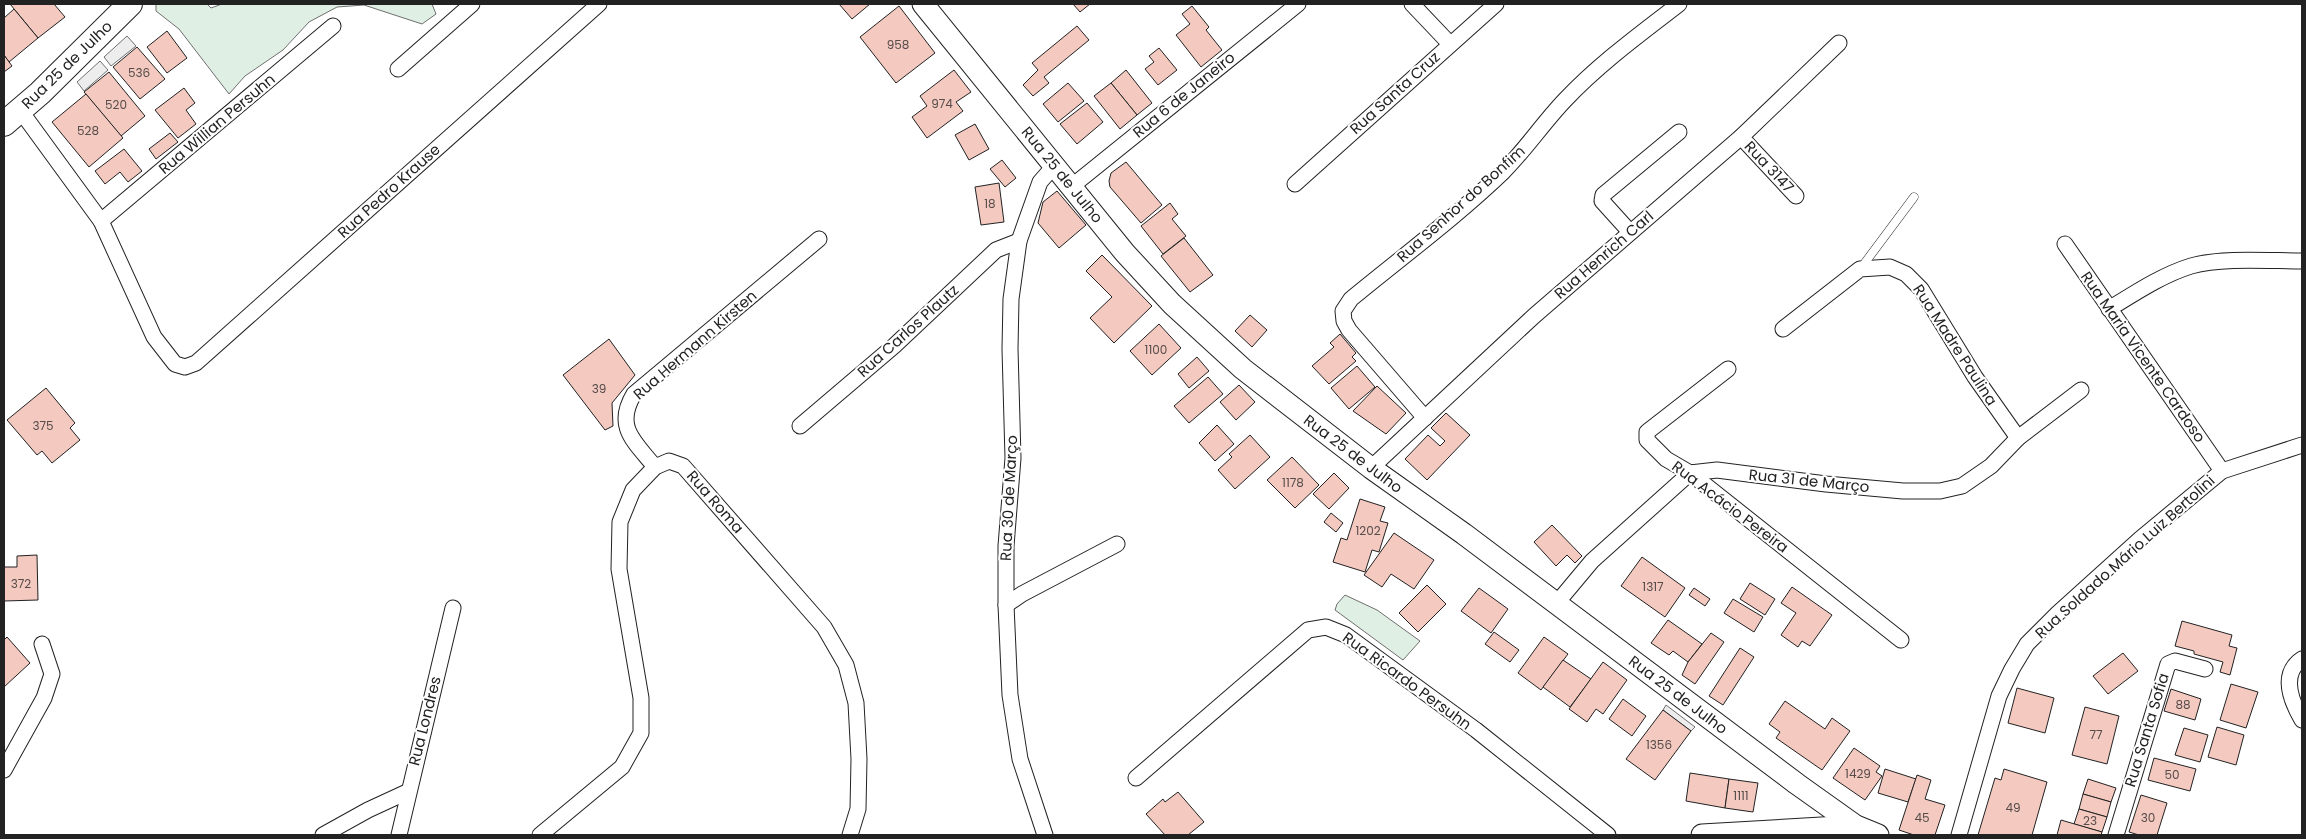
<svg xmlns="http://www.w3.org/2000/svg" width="2306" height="839" viewBox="0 0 2306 839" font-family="Poppins,sans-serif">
  <rect width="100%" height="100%" fill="#fff"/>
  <!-- green -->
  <g fill="#e0efe3" stroke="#6f6f6f">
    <polygon points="156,4 207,4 211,8 222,4 432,4 436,14 422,24 364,5 337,7 309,22 283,50 245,76 229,94 179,29 156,11"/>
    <polygon points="1345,595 1377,610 1420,641 1403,660 1335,610 1337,604"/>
  </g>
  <!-- parking -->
  <g fill="#ededed" stroke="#6f6f6f">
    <polygon points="127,36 136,46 111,66 104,57"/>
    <polygon points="100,61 108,70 84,91 77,82"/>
    <polygon points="1666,705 1695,727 1691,731 1663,710"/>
  </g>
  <!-- building -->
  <g fill="#f3c9c0" stroke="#222">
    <polygon points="10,4 54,4 65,17 38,38"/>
    <polygon points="839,4 870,4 852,19"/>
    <polygon points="1073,4 1090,4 1080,12"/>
    <polygon points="899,6 935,53 896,83 860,37"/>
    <polygon points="1192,6 1209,27 1206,30 1222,50 1201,67 1176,35 1190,24 1182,14"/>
    <polygon points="14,9 38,38 9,62 4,55 4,18"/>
    <polygon points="1077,26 1089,40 1044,77 1049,83 1033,96 1023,85 1038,70 1032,63"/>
    <polygon points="167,31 187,58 167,73 147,47"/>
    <polygon points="137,47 165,79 140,99 113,67"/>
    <polygon points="1159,48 1177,70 1158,85 1145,69 1154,62 1149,56"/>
    <polygon points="4,55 12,66 4,72"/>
    <polygon points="954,70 971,92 956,102 963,111 927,138 912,117 927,106 920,96"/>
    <polygon points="1126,70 1152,103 1137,115 1111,83"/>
    <polygon points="109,72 145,116 121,136 84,92"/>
    <polygon points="1068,83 1084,101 1058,122 1043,104"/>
    <polygon points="1111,83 1137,115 1120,129 1094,96"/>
    <polygon points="184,88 195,103 186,110 196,124 178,138 155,110"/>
    <polygon points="86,94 123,138 89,167 52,122"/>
    <polygon points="1087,103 1103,122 1077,144 1060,124"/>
    <polygon points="975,124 989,149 969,160 955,135"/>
    <polygon points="170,133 178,142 156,159 149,149"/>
    <polygon points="124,149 142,171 128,182 120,172 105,184 95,171"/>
    <polygon points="1002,160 1016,178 1005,187 990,169"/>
    <polygon points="1126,162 1162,205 1141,223 1110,187 1109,181 1111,173"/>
    <polygon points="999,183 1004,222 981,225 975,187"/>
    <polygon points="1057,191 1086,225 1059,248 1038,223 1043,202"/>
    <polygon points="1170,203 1178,214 1172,219 1186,236 1163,254 1141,226"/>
    <polygon points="1184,238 1213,275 1190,292 1161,256"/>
    <polygon points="1102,255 1152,306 1114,343 1090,318 1112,297 1086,271"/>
    <polygon points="1250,315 1267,330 1252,347 1235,331"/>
    <polygon points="1159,324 1181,348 1152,375 1130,351"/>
    <polygon points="1340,334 1356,353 1352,357 1356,361 1329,384 1312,366 1334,347 1330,343"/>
    <polygon points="609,339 635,375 612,403 613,426 605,430 563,375"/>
    <polygon points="1197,357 1209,371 1189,388 1178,374"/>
    <polygon points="1357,366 1375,387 1349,409 1331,388"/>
    <polygon points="1208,377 1223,394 1189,423 1174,406"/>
    <polygon points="1239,385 1255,402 1236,420 1220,402"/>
    <polygon points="1377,386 1406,413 1386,434 1353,411"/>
    <polygon points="46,388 75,423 70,428 80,440 52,463 42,451 37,455 7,420"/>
    <polygon points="1446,413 1470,435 1427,480 1405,459 1428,435 1440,446 1445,441 1431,428"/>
    <polygon points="1217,425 1234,444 1215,461 1199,443"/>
    <polygon points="1250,435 1270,457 1235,489 1218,470 1232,457 1229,454"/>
    <polygon points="1292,457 1319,485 1295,508 1267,480"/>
    <polygon points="1334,473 1349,488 1329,509 1313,494"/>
    <polygon points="1360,499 1385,507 1380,521 1388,523 1379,552 1372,550 1365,572 1333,562 1341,538 1347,540"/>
    <polygon points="1331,513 1343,523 1336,532 1324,522"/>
    <polygon points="1552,525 1582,556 1575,563 1567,555 1556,566 1534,542"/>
    <polygon points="1394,533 1434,560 1414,589 1391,574 1382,587 1364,575"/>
    <polygon points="37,555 38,600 4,601 4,567 17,567 17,556"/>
    <polygon points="1642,557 1685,588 1665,617 1621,586"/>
    <polygon points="1750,583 1775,599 1765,615 1740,599"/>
    <polygon points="1427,585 1446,604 1418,632 1399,613"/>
    <polygon points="1792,587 1832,615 1810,646 1802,641 1798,647 1781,635 1796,613 1781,603"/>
    <polygon points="1479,588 1508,609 1491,633 1461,611"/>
    <polygon points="1694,588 1710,599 1705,606 1689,595"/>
    <polygon points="1733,599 1763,617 1754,632 1724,613"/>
    <polygon points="1668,620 1702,644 1688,662 1673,651 1669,655 1651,643"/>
    <polygon points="2182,621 2232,635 2229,646 2237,648 2230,675 2220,672 2223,662 2194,654 2194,651 2175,646"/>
    <polygon points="1494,632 1519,650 1510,662 1485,644"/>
    <polygon points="1711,633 1724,642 1695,684 1682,675 1688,662"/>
    <polygon points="7,637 30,663 4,687 4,640"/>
    <polygon points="1544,637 1568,654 1541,690 1518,673"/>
    <polygon points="1740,648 1754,657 1723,705 1709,696"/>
    <polygon points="2123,653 2138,671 2108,694 2093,676"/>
    <polygon points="1563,660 1591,679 1570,707 1543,687"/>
    <polygon points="1603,662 1627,680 1603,714 1596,709 1587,722 1569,709"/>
    <polygon points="2231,684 2258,692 2246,728 2220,720"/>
    <polygon points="2017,688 2054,698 2045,733 2008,723"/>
    <polygon points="2171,689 2201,699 2195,720 2164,711"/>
    <polygon points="1623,699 1646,716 1632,736 1609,719"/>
    <polygon points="1785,701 1825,729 1832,718 1850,731 1822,770 1776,738 1780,732 1769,724"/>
    <polygon points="2085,707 2119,716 2107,764 2072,755"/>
    <polygon points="1663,710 1691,731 1655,780 1626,759"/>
    <polygon points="2217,727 2244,735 2236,765 2208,757"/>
    <polygon points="2184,728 2208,735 2200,762 2175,755"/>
    <polygon points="1854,748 1880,766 1876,772 1882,776 1865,800 1833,778"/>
    <polygon points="2154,758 2196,769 2190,791 2148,780"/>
    <polygon points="1885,769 1916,779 1908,802 1878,793"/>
    <polygon points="2004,769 2047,782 2032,835 1978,835 1995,778 2001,780"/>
    <polygon points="1690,773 1729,779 1725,808 1686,801"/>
    <polygon points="1917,775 1931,780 1925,799 1945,805 1935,835 1914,835 1899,830"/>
    <polygon points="1729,779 1758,783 1753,812 1725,808"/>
    <polygon points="2088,779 2116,788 2111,802 2083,794"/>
    <polygon points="1178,792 1204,822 1188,835 1165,835 1146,814 1163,799 1165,802"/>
    <polygon points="2083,794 2111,802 2107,817 2079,809"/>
    <polygon points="2141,795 2167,803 2157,835 2139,835 2129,832"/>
    <polygon points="2079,809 2107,817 2102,832 2074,824"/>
    <polygon points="2061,820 2102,832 2101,835 2057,835"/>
  </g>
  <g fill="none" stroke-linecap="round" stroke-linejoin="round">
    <!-- lane casing -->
    <g stroke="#222" stroke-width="9">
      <polyline id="lane" points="1861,268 1914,197"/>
    </g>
    <!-- street casing -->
    <g stroke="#222" stroke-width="17">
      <g id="street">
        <polyline points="1412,4 1450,44"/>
        <polyline points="398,69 472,4"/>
        <polyline points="20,110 101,221 154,337 175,364 185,367 196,363 599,4"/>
        <polyline points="1741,137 1796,196"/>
        <polyline points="1295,184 1496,4"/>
        <polyline points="1071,187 1298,4"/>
        <polyline points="101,221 333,26"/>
        <polyline points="1630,232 1602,201 1603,195 1679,132"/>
        <polyline points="2065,244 2222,471"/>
        <path d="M2109,309c26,-16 53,-34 82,-43 31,-9 79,-5 111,-5"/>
        <polyline points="1783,329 1860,269 1890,267 1906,274 1921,289 1975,377 2018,438"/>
        <polyline points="1728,369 1647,432 1647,440 1666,459 1690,473 1901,640"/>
        <path d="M1425,418l-76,-88 -5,-9 -1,-10 8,-12c51,-42 105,-82 152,-127 23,-23 40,-49 62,-72 34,-36 75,-66 114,-96"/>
        <polyline points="800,426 894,346 996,250 1019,241"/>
        <path d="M655,467c-20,-25 -41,-40 -21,-73l185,-155"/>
        <polyline points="1371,468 1534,316 1741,137 1839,43"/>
        <polyline points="1556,604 1592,561 1690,473 1717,470 1826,484 1903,491 1940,491 1962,486 1991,466 2018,438 2081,390"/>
        <polyline points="1006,605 1022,594 1117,544"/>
        <path d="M2302,659c-22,15 -11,42 0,61"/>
        <polyline points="4,770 44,698 52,674 42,644"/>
        <polyline points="1136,778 1308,630 1326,627 1346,635 1476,730 1608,835"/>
        <polyline points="323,835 368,810 407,792"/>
        <polyline points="399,835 453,608"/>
        <polyline points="540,835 622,767 641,733 641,698 619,569 620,522 633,490 655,467 669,461 683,466 824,627 846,665 856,703 859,759 858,809 850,835"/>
        <polyline points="1045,835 1020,759 1010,695 1006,605 1006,546 1013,458 1010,349 1011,299 1019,241 1040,182 1054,166"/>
        <polyline points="1959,835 1999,696 2012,669 2027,644 2058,613 2140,539 2222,471 2302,445"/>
        <polyline points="2116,835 2168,664 2175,661 2205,669"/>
      </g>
    </g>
    <!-- secondary casing -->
    <g stroke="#222" stroke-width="23">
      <g id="secondary">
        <polyline points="923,4 1125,253 1172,304 1243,369 1371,468 1464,534 1797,784 1856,826 1878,835"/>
        <polyline points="1702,835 1856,826"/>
      </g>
    </g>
    <!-- primary casing -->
    <g stroke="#222" stroke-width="26">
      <polyline id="primary" points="4,124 40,93 130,4"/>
    </g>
    <!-- lane -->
    <use href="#lane" stroke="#fff" stroke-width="8"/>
    <!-- street -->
    <use href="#street" stroke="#fff" stroke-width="15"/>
    <!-- secondary -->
    <use href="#secondary" stroke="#fff" stroke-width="21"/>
    <!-- primary -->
    <use href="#primary" stroke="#fff" stroke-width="24"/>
  </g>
  <g text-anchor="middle" stroke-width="4" stroke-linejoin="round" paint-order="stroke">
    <!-- number labels -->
    <g font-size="12" fill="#564c4a">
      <text x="898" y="49">958</text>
      <text x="139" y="77">536</text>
      <text x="942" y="108">974</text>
      <text x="116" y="109">520</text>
      <text x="88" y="135">528</text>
      <text x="990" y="208">18</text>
      <text x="1156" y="354">1100</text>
      <text x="599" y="393">39</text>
      <text x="43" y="430">375</text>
      <text x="1293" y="487">1178</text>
      <text x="1368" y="535">1202</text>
      <text x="21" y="588">372</text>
      <text x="1653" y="591">1317</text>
      <text x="2183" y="709">88</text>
      <text x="2096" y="739">77</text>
      <text x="1659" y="749">1356</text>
      <text x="1858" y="778">1429</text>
      <text x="2172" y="779">50</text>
      <text x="1741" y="800">1111</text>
      <text x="2013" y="812">49</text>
      <text x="1922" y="822">45</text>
      <text x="2148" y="822">30</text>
      <text x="2090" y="825">23</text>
    </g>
    <!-- street labels -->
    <g font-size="15" fill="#222" stroke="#fff">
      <text transform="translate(67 65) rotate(-44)" y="5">Rua 25 de Julho</text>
      <text transform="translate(1395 93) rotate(-42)" y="5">Rua Santa Cruz</text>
      <text transform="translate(1184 95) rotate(-39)" y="5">Rua 6 de Janeiro</text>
      <text transform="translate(217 124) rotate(-40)" y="5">Rua Willian Persuhn</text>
      <text transform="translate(1769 167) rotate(47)" y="5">Rua 3147</text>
      <text transform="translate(1062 175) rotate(51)" y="5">Rua 25 de Julho</text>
      <text transform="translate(389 191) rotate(-42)" y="5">Rua Pedro Krause</text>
      <text transform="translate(1461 204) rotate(-42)" y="5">Rua Senhor do Bonfim</text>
      <text transform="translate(1604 255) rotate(-41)" y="5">Rua Henrich Carl</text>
      <text transform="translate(908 331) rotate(-42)" y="5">Rua Carlos Plautz</text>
      <text transform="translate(695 345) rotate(-41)" y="5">Rua Hermann Kirsten</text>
      <text transform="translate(1955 345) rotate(57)" y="5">Rua Madre Paulina</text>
      <text transform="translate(2143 357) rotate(55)" y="5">Rua Maria Vicente Cardoso</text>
      <text transform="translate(1353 454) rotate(37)" y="5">Rua 25 de Julho</text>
      <text transform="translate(1809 481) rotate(6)" y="5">Rua 31 de Março</text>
      <text transform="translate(1009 498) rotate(-87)" y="5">Rua 30 de Março</text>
      <text transform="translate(715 502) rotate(49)" y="5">Rua Roma</text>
      <text transform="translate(1730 507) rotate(37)" y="5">Rua Acácio Pereira</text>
      <text transform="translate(2125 557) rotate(-42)" y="5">Rua Soldado Mário Luiz Bertolini</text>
      <text transform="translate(1407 681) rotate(36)" y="5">Rua Ricardo Persuhn</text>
      <text transform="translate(1678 695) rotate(37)" y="5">Rua 25 de Julho</text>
      <text transform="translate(425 721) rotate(-76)" y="5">Rua Londres</text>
      <text transform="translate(2147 730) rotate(-73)" y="5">Rua Santa Sofia</text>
    </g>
  </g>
  <!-- border -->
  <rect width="2306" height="839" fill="none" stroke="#222222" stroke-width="10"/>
</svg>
